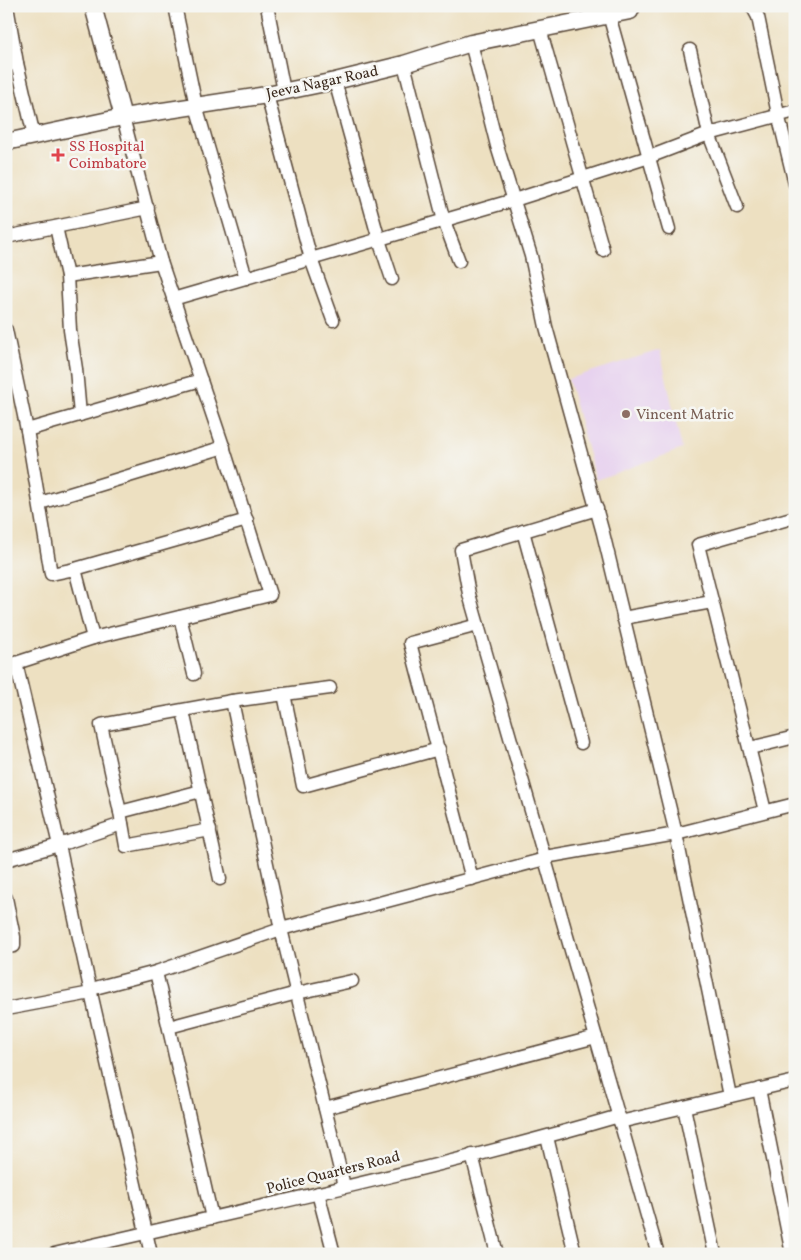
<svg xmlns="http://www.w3.org/2000/svg" width="801" height="1260" viewBox="0 0 801 1260" font-family="Vollkorn,serif">
  <rect width="100%" height="100%" fill="#f6f6f2"/>
  <filter id="ink" filterUnits="userSpaceOnUse"><feTurbulence type="fractalNoise" baseFrequency=".02" numOctaves="2"/><feDisplacementMap in="SourceGraphic" scale="10" xChannelSelector="R" yChannelSelector="G"/><feConvolveMatrix kernelMatrix="1 2 1 2 8 2 1 2 1" color-interpolation-filters="sRGB"/></filter>
  <filter id="wash" filterUnits="userSpaceOnUse"><feTurbulence type="fractalNoise" baseFrequency=".0096" numOctaves="4" result="noise"/><feDisplacementMap in="SourceGraphic" scale="20" xChannelSelector="R" yChannelSelector="G"/><feGaussianBlur stdDeviation="1.12" result="paint"/><feColorMatrix in="noise" values="0 0 0 0 0 0 0 0 0 0 0 0 0 0 0 0 0 1.4 0 .05"/><feComposite in="paint" operator="in"/></filter>
  <g filter="url(#wash)">
    <rect width="100%" height="100%" fill="#ede0c1"/>
    <!-- built -->
    <polygon fill="#e7d2ef" points="660,350 682,449 596,480 568,379"/>
  </g>
  <g filter="url(#ink)">
    <g fill="none" stroke-linecap="round" stroke-linejoin="round">
      <!-- minor casing -->
      <g stroke="#564536" stroke-width="15">
        <g id="minor">
          <polyline points="7,6 17,63"/>
          <polyline points="175,6 196,106 246,278"/>
          <polyline points="267,6 284,91"/>
          <polyline points="752,6 758,17 778,114 795,184"/>
          <polyline points="609,15 669,229"/>
          <polyline points="540,29 603,250"/>
          <polyline points="471,43 497,146 531,256 546,327 603,533 676,834 730,1096"/>
          <polyline points="690,50 709,134 737,207"/>
          <polyline points="404,64 444,221 459,261"/>
          <polyline points="6,65 17,63 34,136"/>
          <polyline points="335,81 379,240 392,279"/>
          <polyline points="267,95 311,259 333,320"/>
          <polyline points="56,227 67,276 70,330 76,369 80,415"/>
          <polyline points="6,237 148,208"/>
          <polyline points="67,276 161,262"/>
          <polyline points="173,299 514,200 649,157 709,134 795,111"/>
          <polyline points="6,330 27,430 51,574 75,569 93,638 16,663 59,845 91,993 151,1254"/>
          <polyline points="27,430 201,380"/>
          <polyline points="40,503 224,447"/>
          <polyline points="597,509 461,550 469,594 658,1254"/>
          <polyline points="523,531 581,743"/>
          <polyline points="75,569 247,520"/>
          <polyline points="180,617 194,674"/>
          <polyline points="623,618 712,602"/>
          <polyline points="93,638 270,595 222,443 161,262 123,117"/>
          <polyline points="284,694 303,786 439,749"/>
          <polyline points="232,701 281,929 344,1186"/>
          <polyline points="183,711 220,879"/>
          <polyline points="750,748 795,737"/>
          <polyline points="201,791 120,812 126,846 210,830"/>
          <polyline points="765,811 698,545 795,517"/>
          <polyline points="120,812 101,725 232,701 330,688"/>
          <polyline points="545,857 676,834 795,804"/>
          <polyline points="6,860 59,845 122,824"/>
          <polyline points="472,879 410,643 478,625"/>
          <polyline points="6,898 14,937 14,946 6,947"/>
          <polyline points="156,972 212,1218"/>
          <polyline points="91,989 156,972 281,929 545,859"/>
          <polyline points="6,1009 91,993"/>
          <polyline points="169,1027 297,993 352,981"/>
          <polyline points="759,1089 792,1254"/>
          <polyline points="684,1107 715,1254"/>
          <polyline points="325,1108 596,1037"/>
          <polyline points="620,1122 795,1081"/>
          <polyline points="547,1137 575,1254"/>
          <polyline points="472,1155 497,1254"/>
          <polyline points="318,1193 334,1254"/>
          <path d="M54,1254c189,-44 379,-84 565,-138"/>
        </g>
      </g>
      <!-- tertiary casing -->
      <g stroke="#564536" stroke-width="19">
        <g id="tertiary">
          <polyline points="93,6 123,117"/>
          <polyline points="6,142 123,117 267,95 335,81 404,64 471,43 630,11 632,6"/>
        </g>
      </g>
      <!-- minor -->
      <use href="#minor" stroke="#fff" stroke-width="12"/>
      <!-- tertiary -->
      <use href="#tertiary" stroke="#fff" stroke-width="16"/>
    </g>
  </g>
  <!-- markers -->
  <path fill="#e0444e" stroke="#f6f6f2" stroke-width="2" d="M55.5 147.5h5v5h5v5h-5v5h-5v-5h-5v-5h5z"/>
  <circle fill="#8d6e63" stroke="#f6f6f2" stroke-width="2" cx="626" cy="414" r="5"/>
  <g text-anchor="middle" stroke-width="5" stroke-linejoin="round" paint-order="stroke">
    <!-- street labels -->
    <g font-size="15" fill="#3b2a1e" stroke="#f6f6f2">
      <text transform="translate(322 82) rotate(-12)" y="5">Jeeva Nagar Road</text>
      <text transform="translate(333 1172) rotate(-14)" y="5">Police Quarters Road</text>
    </g>
    <!-- health labels -->
    <g font-size="15" fill="#be3a42" stroke="#f6f6f2" text-anchor="start">
      <text x="69" y="151">SS Hospital<tspan x="69" dy="17">Coimbatore</tspan></text>
    </g>
    <!-- education labels -->
    <g font-size="15" fill="#785e54" stroke="#f6f6f2" text-anchor="start">
      <text x="636" y="419">Vincent Matric</text>
    </g>
  </g>
  <!-- margin -->
  <rect width="801" height="1260" fill="none" stroke="#f6f6f2" stroke-width="25"/>
</svg>
